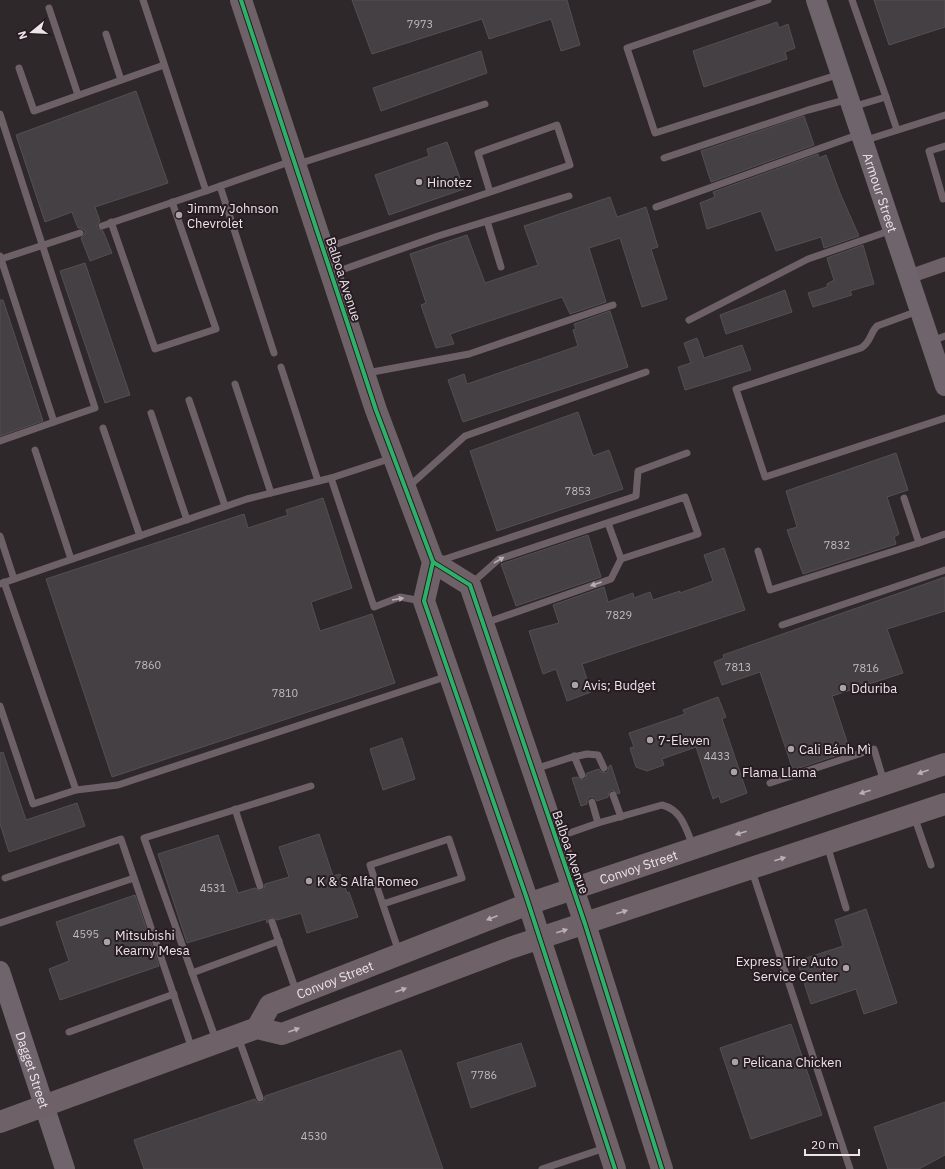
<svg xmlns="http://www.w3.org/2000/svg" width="945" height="1169" viewBox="0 0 945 1169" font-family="'IBM Plex Sans',sans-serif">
  <rect width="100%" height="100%" fill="#2e282b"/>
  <!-- building -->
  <g fill="#454043" stroke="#544f52">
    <polygon points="352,0 567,0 580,45 561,51 551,19 489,39 482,19 372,54"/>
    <polygon points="874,0 945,0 945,27 889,45"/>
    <polygon points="777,22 779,28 788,24 795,48 785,52 787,59 704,87 693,51"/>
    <polygon points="481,51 487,73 381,111 373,88"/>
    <polygon points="136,91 168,183 95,207 100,221 97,225 97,228 103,231 112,253 90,261 81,238 85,234 85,231 81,228 78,228 72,212 45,222 16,135"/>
    <polygon points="804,116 814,145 711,182 701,151"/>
    <polygon points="447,142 464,189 389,215 375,175 429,156 427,149"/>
    <polygon points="818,154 819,158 826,155 840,193 859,236 824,248 821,237 776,251 761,211 707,229 700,203 715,197 713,192"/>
    <polygon points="610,197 617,217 646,207 658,247 651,249 667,299 642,307 620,238 589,248 606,302 570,314 562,297 450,334 454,344 436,348 421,305 426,303 410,254 467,235 485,283 538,265 524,226"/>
    <polygon points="863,245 874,284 850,291 852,295 813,307 808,293 827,287 827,284 834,280 827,258"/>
    <polygon points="85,263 130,395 105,403 60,271"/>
    <polygon points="785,290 792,312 726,334 720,315"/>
    <polygon points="0,300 3,300 43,421 0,436"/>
    <polygon points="610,311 628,367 463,422 448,380 464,374 467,384 578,346 573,330 576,329 574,324"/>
    <polygon points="697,338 704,358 742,345 751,370 685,390 678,367 691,363 684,343"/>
    <polygon points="578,412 593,456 609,450 623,489 497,531 470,451"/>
    <polygon points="896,453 908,490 887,497 899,534 894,537 896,544 803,574 787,530 797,527 786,491"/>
    <polygon points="323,498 352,588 311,602 320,631 372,614 395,683 112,777 46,579 244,514 248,528 288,515 286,510"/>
    <polygon points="588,535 601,577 516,606 501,564"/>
    <polygon points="724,548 745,610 582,664 591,692 567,701 556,669 543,674 529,631 559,623 553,605 604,587 608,602 633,593 634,598 650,592 653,600 680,591 680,593 713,581 704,555"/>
    <polygon points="945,577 945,611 887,629 903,673 832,696 850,751 793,770 760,672 722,685 714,662 724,658 723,655"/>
    <polygon points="718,697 726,717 722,719 747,793 721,803 719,796 713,799 696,747 662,759 664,765 647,771 636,767 630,748 634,747 629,733 685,714 683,710"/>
    <polygon points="402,738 415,779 383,790 370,749"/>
    <polygon points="3,752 26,820 77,803 85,826 9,852 0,824 0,753"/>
    <polygon points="611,765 620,793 618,794 612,790 609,792 608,797 597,801 594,797 590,797 587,800 587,804 581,806 572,778 577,777 584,780 586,778 587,773 599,769 601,772 606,773 608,771 609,766"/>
    <polygon points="319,834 333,876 340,874 347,893 349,892 358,917 307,933 301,913 277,920 271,917 267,923 266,919 187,943 158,854 218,835 238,893 255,888 261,891 264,889 265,884 289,877 279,847"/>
    <polygon points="135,895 159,966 60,1000 49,969 69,961 56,922"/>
    <polygon points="866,909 897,1003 864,1014 856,989 811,1004 797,961 843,946 835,920"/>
    <polygon points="791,1024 822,1115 751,1139 720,1048"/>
    <polygon points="521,1043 536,1086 471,1108 457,1063"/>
    <polygon points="401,1050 443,1169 144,1169 134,1140 255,1099 257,1102 261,1103 264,1101 265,1096"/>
    <polygon points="945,1102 945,1155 919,1169 888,1169 874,1127"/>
  </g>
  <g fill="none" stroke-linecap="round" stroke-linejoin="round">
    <!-- lane -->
    <g stroke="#6d6167" stroke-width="7">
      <polyline points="143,0 206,191 292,161"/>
      <polyline points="768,0 627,48 655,133 840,74"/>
      <polyline points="852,0 886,97"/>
      <polyline points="49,8 78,95"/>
      <polyline points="106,34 121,80"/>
      <polyline points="19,68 34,111 164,65"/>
      <polyline points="852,107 886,97 897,130"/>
      <polyline points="0,114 95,408 54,422 1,259"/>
      <polyline points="863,141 945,115"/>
      <polyline points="945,146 929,151 943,199 945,198"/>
      <polyline points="664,158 808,110 849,99"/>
      <polyline points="298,164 485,104"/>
      <polyline points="220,186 274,353"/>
      <polyline points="656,207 860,134"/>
      <polyline points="487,221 501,267"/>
      <polyline points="111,222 155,349 216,329 172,202"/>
      <polyline points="102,226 206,191"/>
      <polyline points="325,248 570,165 557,125 478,153 490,192"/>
      <polyline points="0,256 1,259 80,233"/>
      <polyline points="333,273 438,236 569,196"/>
      <path d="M918,311l-41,15c-7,7 -6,16 -16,22l-125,41 29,88 180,-59"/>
      <polyline points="689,320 808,259 892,230"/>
      <polyline points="932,341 945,336"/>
      <polyline points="281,367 318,481"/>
      <polyline points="367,373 469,354 613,305"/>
      <polyline points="235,384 271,493"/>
      <polyline points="189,400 225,506"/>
      <polyline points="151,413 187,520"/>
      <polyline points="103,428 140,536"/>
      <polyline points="0,441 54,422"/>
      <polyline points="35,450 71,559"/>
      <polyline points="331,478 374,607 400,597 422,601"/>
      <polyline points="407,488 465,436 646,372"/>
      <polyline points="904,498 919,543 945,534"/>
      <polyline points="0,536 14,579"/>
      <polyline points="758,551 770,590 919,543"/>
      <polyline points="439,561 636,496 638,471 687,453"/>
      <polyline points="0,584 247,499 331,478 392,458"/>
      <polyline points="471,584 499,559 685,497 698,534 621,559 608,523"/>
      <polyline points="485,623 611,579 621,559"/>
      <polyline points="782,625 945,570"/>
      <polyline points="0,706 33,804 76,790 4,582"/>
      <polyline points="574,756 582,775"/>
      <polyline points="535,769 569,758 587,754 598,755 604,768"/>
      <polyline points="770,783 874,749 884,782"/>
      <polyline points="76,790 118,785 448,676"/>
      <polyline points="613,795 621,817"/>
      <polyline points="592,802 598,823"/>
      <polyline points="235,809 260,886"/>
      <polyline points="914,816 931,865"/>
      <path d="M558,837l40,-14 64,-18c20,5 24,24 31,41"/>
      <polyline points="827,845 846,908"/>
      <polyline points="752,871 850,1169"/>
      <polyline points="5,878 121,839 192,1049"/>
      <path d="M383,904l79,-26 -13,-39 -79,26c9,29 19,58 29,87"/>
      <polyline points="272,922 296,991"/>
      <polyline points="0,923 134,878"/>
      <polyline points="192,973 279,941"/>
      <polyline points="69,1032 174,994"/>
      <polyline points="238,1037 260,1098"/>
      <polyline points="216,1040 144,838 311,786"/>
      <polyline points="542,1169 605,1148"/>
    </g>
    <!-- street -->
    <polyline stroke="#6d6167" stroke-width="14" points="908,277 945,264"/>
    <!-- secondary -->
    <g stroke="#6f646b" stroke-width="20">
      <path id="s1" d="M816,0l129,386"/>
      <path id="s2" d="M0,971l65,198"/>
    </g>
    <!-- primary -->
    <g stroke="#6f6168" stroke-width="22">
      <polyline points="241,0 376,410 433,562 424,601 526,896 615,1169"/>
      <polyline points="433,562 470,585 585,924 662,1169"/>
      <path id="s3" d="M257,1028l13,-23 258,-101 417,-140"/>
      <polyline points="0,1122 257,1028 282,1034 510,948 945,804"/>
    </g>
    <!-- cycleway casing -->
    <g stroke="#271c22" stroke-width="6">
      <g id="cycleway">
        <polyline points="241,0 376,410 433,562 424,601 526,896 615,1169"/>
        <polyline points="433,562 470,585 585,924 662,1169"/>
      </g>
    </g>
    <!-- cycleway -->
    <use href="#cycleway" stroke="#2db169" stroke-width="4"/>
  </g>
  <!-- one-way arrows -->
  <defs><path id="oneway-solid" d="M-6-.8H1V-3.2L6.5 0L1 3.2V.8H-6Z"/></defs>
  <g fill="#b9b0b5">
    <use href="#oneway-solid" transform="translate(499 560) rotate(-31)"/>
    <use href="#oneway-solid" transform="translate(596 584) rotate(161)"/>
    <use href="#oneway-solid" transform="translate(398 599) rotate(-9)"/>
  </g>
  <g fill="#bab0b5">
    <use href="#oneway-solid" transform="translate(923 772) rotate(160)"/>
    <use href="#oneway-solid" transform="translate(865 792) rotate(162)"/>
    <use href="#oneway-solid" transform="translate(741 833) rotate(162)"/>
    <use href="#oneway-solid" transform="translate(780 859) rotate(-18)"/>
    <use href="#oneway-solid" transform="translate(622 912) rotate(-18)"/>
    <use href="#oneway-solid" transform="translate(492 918) rotate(159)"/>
    <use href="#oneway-solid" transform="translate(562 931) rotate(-17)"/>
    <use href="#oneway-solid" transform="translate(401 990) rotate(-20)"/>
    <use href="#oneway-solid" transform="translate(294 1030) rotate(-20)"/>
  </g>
  <!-- markers -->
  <g fill="#aaa2a6" stroke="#271c22" stroke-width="1.5">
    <circle cx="419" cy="182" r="4"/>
    <circle cx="179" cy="215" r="4"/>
    <circle cx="575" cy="685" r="4"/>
    <circle cx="843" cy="688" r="4"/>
    <circle cx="650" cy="740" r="4"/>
    <circle cx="791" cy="749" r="4"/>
    <circle cx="734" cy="772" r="4"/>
    <circle cx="309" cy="881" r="4"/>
    <circle cx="107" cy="942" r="4"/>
    <circle cx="846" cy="968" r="4"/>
    <circle cx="735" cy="1062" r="4"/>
  </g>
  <g text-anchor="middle" stroke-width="4" stroke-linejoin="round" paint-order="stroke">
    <!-- number labels -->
    <g font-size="11" fill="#c2bbc0">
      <text x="420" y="28">7973</text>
      <text x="578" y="495">7853</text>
      <text x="837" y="549">7832</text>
      <text x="619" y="619">7829</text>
      <text x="148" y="669">7860</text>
      <text x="738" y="671">7813</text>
      <text x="866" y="672">7816</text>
      <text x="285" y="697">7810</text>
      <text x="717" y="760">4433</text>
      <text x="213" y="892">4531</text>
      <text x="86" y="938">4595</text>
      <text x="484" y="1079">7786</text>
      <text x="314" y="1140">4530</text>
    </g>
    <!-- poi labels -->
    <g font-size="13" fill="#ece4e9" stroke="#271c22" text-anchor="start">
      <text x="427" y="187">Hinotez</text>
      <text x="187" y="213">Jimmy Johnson<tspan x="187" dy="15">Chevrolet</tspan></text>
      <text x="583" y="690">Avis; Budget</text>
      <text x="851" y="693">Dduriba</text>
      <text x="658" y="745">7-Eleven</text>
      <text x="799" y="754">Cali Bánh Mì</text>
      <text x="742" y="777">Flama Llama</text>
      <text x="317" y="886">K &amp; S Alfa Romeo</text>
      <text x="115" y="940">Mitsubishi<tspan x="115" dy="15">Kearny Mesa</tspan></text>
      <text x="838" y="966" text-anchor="end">Express Tire Auto<tspan x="838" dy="15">Service Center</tspan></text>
      <text x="743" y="1067">Pelicana Chicken</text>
    </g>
    <!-- street labels -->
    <g font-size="13" fill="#ece4e9" stroke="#271c22">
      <text dy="5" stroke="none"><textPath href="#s1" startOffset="203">Armour Street</textPath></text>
      <text transform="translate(344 279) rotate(72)" y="5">Balboa Avenue</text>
      <text transform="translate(571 852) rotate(71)" y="5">Balboa Avenue</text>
      <text dy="5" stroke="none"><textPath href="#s3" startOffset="420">Convoy Street</textPath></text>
      <text dy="5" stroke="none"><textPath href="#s3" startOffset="96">Convoy Street</textPath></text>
      <text dy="5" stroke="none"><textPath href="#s2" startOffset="104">Dagget Street</textPath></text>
    </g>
  </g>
  <!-- north arrow -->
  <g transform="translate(32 32) rotate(252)" stroke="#271c22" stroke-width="3" paint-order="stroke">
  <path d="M0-3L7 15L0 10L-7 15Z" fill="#ece4e9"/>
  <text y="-6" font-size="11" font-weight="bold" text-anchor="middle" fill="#ece4e9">N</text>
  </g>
  <!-- scale -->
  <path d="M805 1149v6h54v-6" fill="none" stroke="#ece4e9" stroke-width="2"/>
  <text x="811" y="1149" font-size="12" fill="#ece4e9" stroke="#271c22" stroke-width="3" paint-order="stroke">20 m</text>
</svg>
